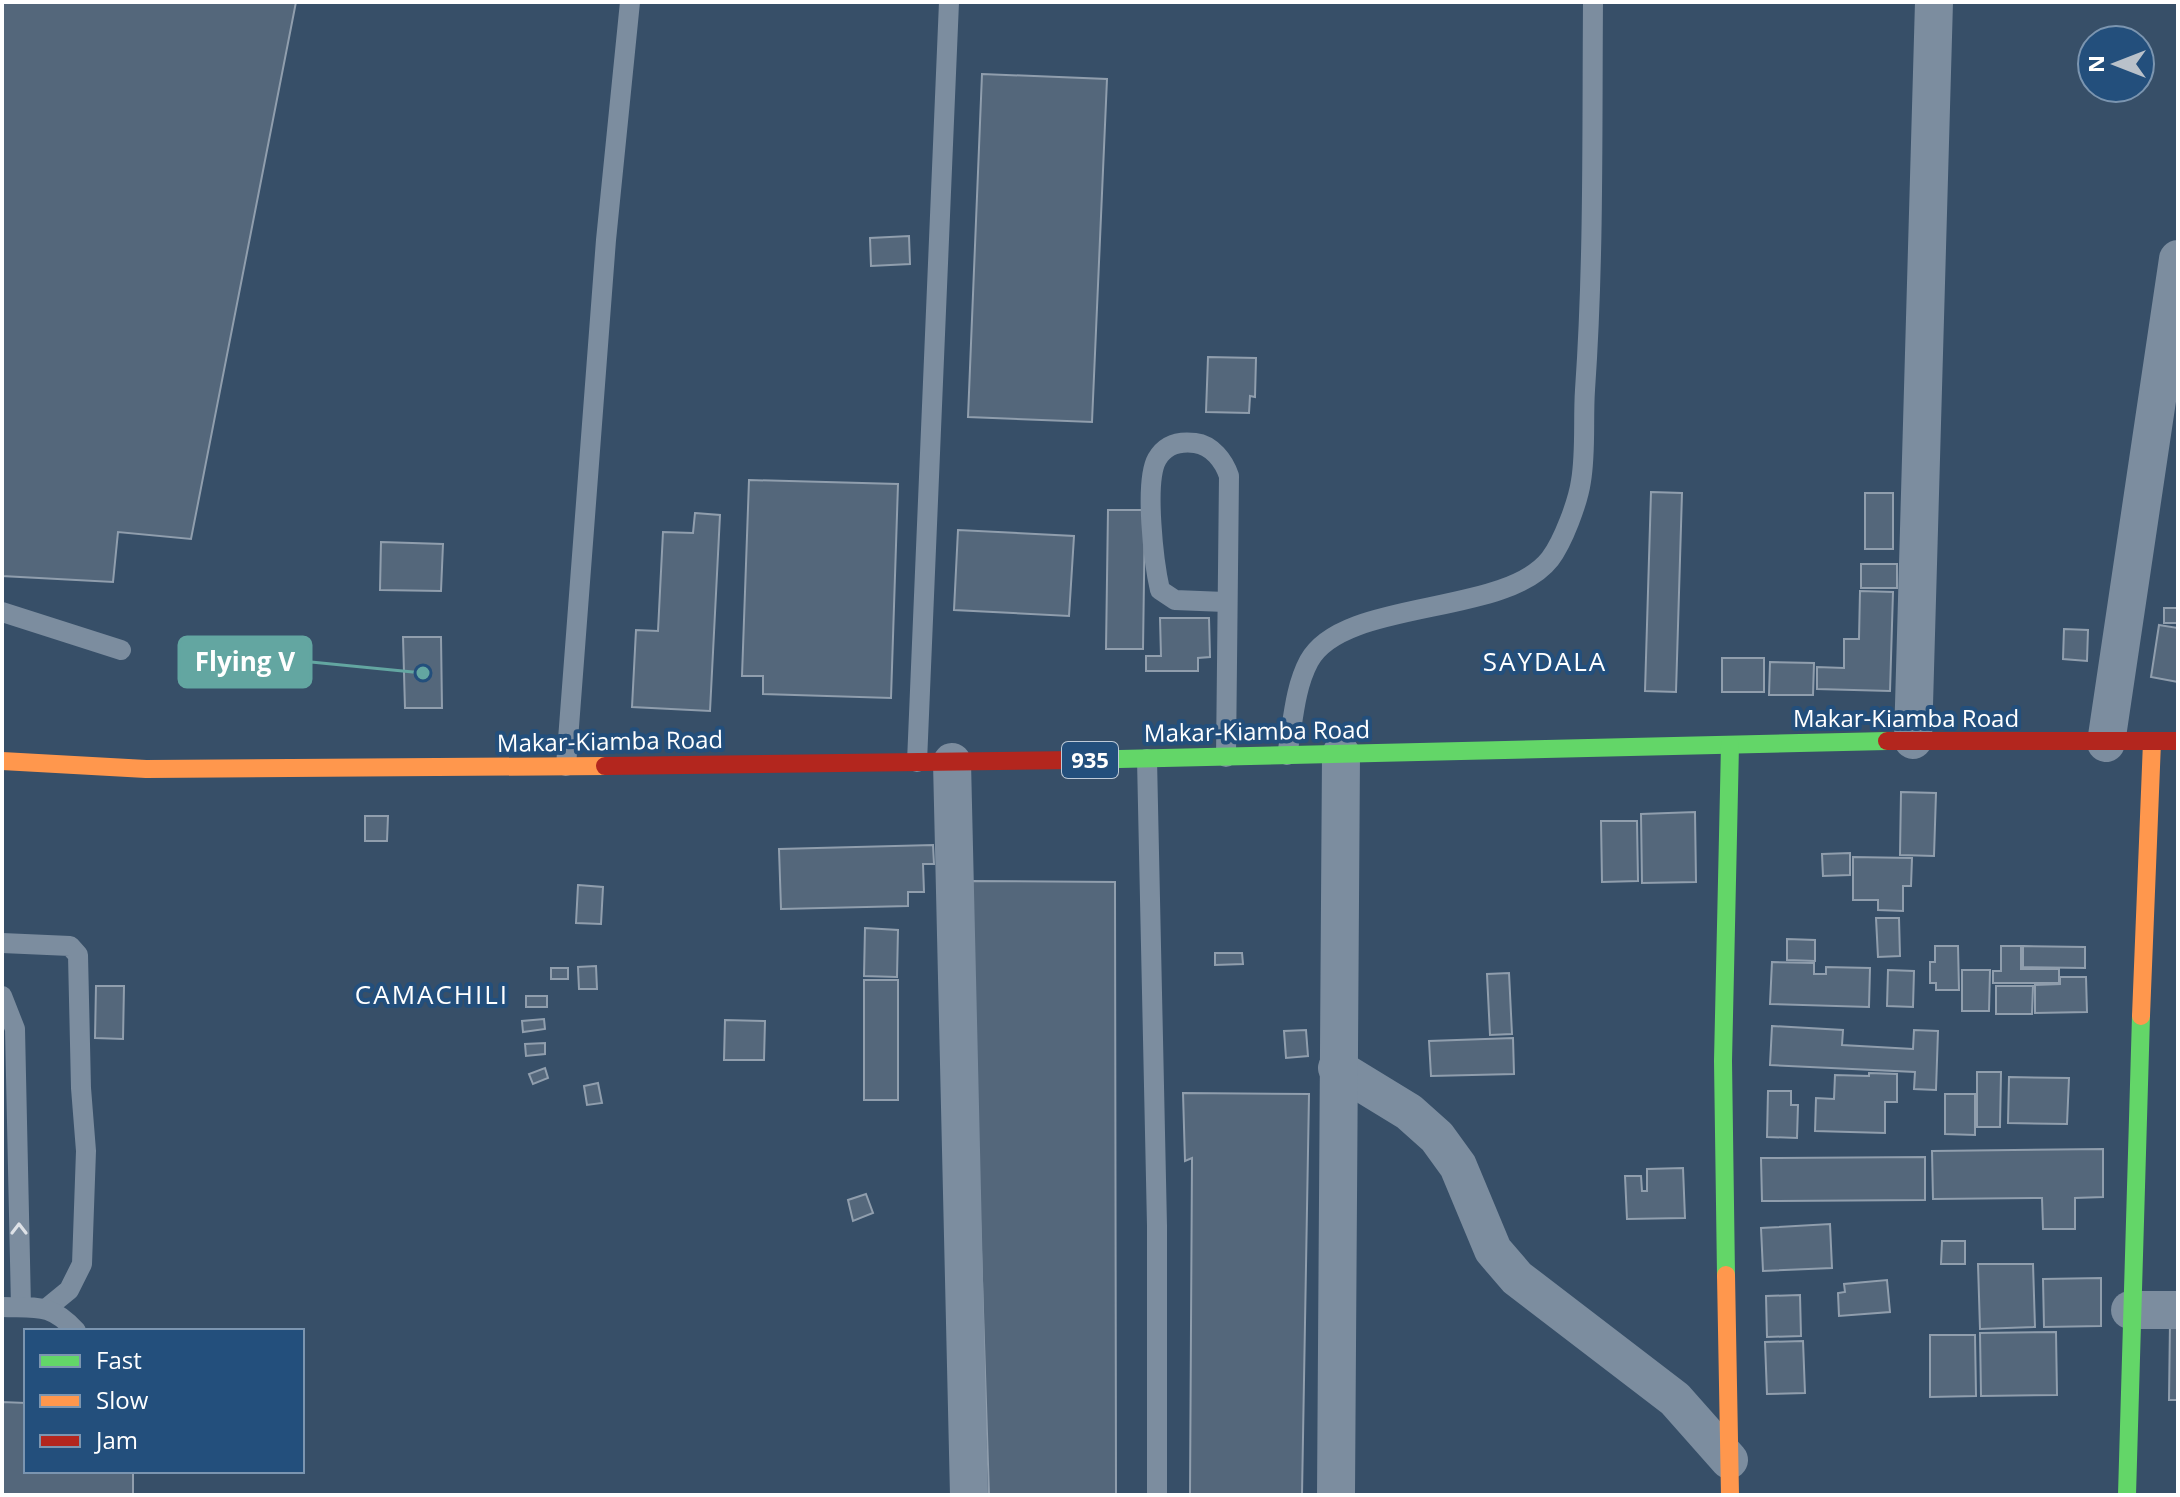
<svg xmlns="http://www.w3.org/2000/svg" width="2180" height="1497" viewBox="0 0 2180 1497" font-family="'Open Sans',sans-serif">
  <rect width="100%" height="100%" fill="#374f68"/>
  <!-- building -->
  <g fill="#54677b" stroke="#909ead" stroke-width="2">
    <polygon points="2,2 296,2 191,539 118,532 113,582 2,576"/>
    <polygon points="982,74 1107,79 1092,422 968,417"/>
    <polygon points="909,236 910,264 871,266 870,238"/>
    <polygon points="1208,357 1256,358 1255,397 1250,396 1249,413 1206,412"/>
    <polygon points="749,480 898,484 891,698 763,694 763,676 742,676"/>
    <polygon points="1651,492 1682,493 1676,692 1645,691"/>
    <rect x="1865" y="493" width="28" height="56"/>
    <polygon points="1108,510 1145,510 1143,649 1106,649"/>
    <polygon points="695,513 720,515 710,711 632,707 636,630 658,631 663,532 693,533"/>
    <polygon points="958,530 1074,536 1069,616 954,610"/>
    <polygon points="381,542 443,544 441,591 380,590"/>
    <rect x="1861" y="564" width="36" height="24"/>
    <polygon points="1860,591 1893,592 1890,691 1817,689 1817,667 1844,668 1844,639 1859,639"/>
    <rect x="2164" y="608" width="13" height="15"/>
    <polygon points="1160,618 1209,618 1210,657 1198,658 1198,671 1146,671 1146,656 1161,656"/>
    <polygon points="2159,625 2178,628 2178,682 2151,677"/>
    <polygon points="2064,629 2088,630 2087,661 2063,659"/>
    <polygon points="403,637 441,637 442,708 405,708"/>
    <rect x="1722" y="658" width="42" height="34"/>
    <polygon points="1770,662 1814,663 1813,695 1769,695"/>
    <polygon points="1901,792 1936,793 1934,856 1900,855"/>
    <polygon points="1695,812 1696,882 1642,883 1641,814"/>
    <polygon points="365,816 388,816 387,841 365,841"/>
    <polygon points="1601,821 1637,821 1638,881 1602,882"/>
    <polygon points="933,845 934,864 923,864 924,892 908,892 908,906 781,909 779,849"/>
    <polygon points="1850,853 1850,875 1823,876 1822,854"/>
    <polygon points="1853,857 1912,858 1911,886 1903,886 1903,911 1878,910 1878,900 1853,900"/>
    <polygon points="969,881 1115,882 1116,1495 989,1495"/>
    <polygon points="578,885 603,887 601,924 576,923"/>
    <polygon points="1876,918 1899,918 1900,956 1878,957"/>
    <polygon points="865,928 898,930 897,977 864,976"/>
    <polygon points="1787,939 1815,940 1815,961 1787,960"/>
    <polygon points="1935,946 1958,946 1959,990 1936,990 1936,983 1930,983 1930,962 1935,962"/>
    <polygon points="2001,946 2021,946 2021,969 2059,969 2059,983 1993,983 1993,971 2001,971"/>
    <polygon points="2023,946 2085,947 2085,968 2023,967"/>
    <polygon points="1215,953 1242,953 1243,964 1215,965"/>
    <polygon points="1772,962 1814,963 1814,974 1826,974 1826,967 1870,968 1869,1007 1770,1004"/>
    <polygon points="596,966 597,989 579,989 578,967"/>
    <rect x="551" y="968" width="17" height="11"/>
    <polygon points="1888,970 1914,971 1913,1007 1887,1006"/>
    <polygon points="1962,970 1990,970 1989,1011 1962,1011"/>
    <polygon points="1509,973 1512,1034 1490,1035 1487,974"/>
    <polygon points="2060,977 2086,977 2087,1012 2035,1013 2035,985 2060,984"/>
    <rect x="864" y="980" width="34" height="120"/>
    <polygon points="96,986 124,986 123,1039 95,1038"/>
    <polygon points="1996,986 2033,986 2032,1014 1996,1014"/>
    <rect x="526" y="996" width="21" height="11"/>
    <polygon points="544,1019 545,1029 523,1032 522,1021"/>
    <polygon points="725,1020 765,1021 764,1060 724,1060"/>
    <polygon points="1772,1026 1843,1030 1842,1045 1913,1049 1914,1030 1938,1031 1936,1090 1914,1089 1915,1072 1770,1065"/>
    <polygon points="1306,1030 1308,1056 1286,1058 1284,1031"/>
    <polygon points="1513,1038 1514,1074 1431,1076 1429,1041"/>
    <polygon points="545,1043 545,1054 526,1056 525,1044"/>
    <polygon points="545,1068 548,1078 533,1084 529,1074"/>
    <polygon points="1977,1072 2001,1072 2000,1127 1977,1127"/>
    <polygon points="1869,1073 1897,1074 1897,1102 1885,1102 1885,1133 1815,1131 1816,1098 1834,1099 1835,1075 1869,1076"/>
    <polygon points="2009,1077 2069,1078 2067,1124 2008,1123"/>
    <polygon points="598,1083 602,1103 587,1105 584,1086"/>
    <polygon points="1768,1091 1791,1091 1791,1105 1798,1105 1797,1138 1767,1137"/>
    <polygon points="1183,1093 1309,1094 1302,1495 1190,1495 1192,1158 1185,1161"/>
    <polygon points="1945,1094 1975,1094 1975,1135 1945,1134"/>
    <polygon points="2103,1149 2103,1197 2075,1198 2075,1229 2043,1229 2042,1198 1933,1199 1932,1151"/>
    <polygon points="1925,1157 1925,1200 1762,1201 1761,1158"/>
    <polygon points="1683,1168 1685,1218 1627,1219 1625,1176 1641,1176 1642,1191 1647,1191 1647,1169"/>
    <polygon points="866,1194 873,1213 853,1221 848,1200"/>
    <polygon points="1830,1224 1832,1268 1763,1271 1761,1228"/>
    <polygon points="1942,1241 1965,1241 1965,1264 1941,1264"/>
    <polygon points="1978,1264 2033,1264 2035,1327 1980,1329"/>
    <polygon points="2101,1278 2101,1326 2044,1327 2043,1279"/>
    <polygon points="1887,1280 1890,1312 1839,1316 1838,1293 1845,1292 1844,1284"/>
    <polygon points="1800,1295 1801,1336 1767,1337 1766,1296"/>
    <polygon points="2170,1322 2178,1322 2178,1400 2169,1400"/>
    <polygon points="2056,1332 2057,1395 1981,1396 1980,1333"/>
    <polygon points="1930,1335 1975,1335 1976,1396 1930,1397"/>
    <polygon points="1803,1341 1805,1393 1767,1394 1765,1342"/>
    <polygon points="26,1397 26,1471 133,1471 133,1495 2,1495 2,1402 26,1403"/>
  </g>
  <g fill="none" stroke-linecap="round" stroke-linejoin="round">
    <!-- lane -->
    <g stroke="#7c8d9f" stroke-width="20">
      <path d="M1225,602l-50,-2 -15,-10c-6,-26 -16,-108 -3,-131 8,-14 22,-18 38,-16 17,2 29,18 34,33l-3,281"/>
      <polyline points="2,612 121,650"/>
      <path d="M1287,755c6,-31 7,-66 22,-94 34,-63 196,-44 241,-102 13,-17 28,-57 31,-78 5,-30 2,-61 4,-91 9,-129 7,-259 8,-388"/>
      <polyline points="1147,759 1157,1226 1157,1495"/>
      <polyline points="917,762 949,2"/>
      <polyline points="566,766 606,240 630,2"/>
      <polyline points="2,943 70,946 78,955 81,1088 86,1151 82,1264 69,1290 47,1308"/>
      <polyline points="2,996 15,1029 21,1307"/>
      <path d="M2,1307c35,1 49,-4 74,24"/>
    </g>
    <!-- street -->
    <g stroke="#7c8d9f" stroke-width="38">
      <polyline points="1913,740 1934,2"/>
      <polyline points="2106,743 2178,259"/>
      <polyline points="952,762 969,1495"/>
      <polyline points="1337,1068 1409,1112 1437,1137 1458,1166 1493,1250 1517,1278 1675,1399 1729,1460"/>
      <polyline points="2130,1310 2178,1310"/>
      <polyline points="1336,1495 1341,754"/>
    </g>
    <!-- fast -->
    <g stroke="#63d668" stroke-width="18">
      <polyline points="1076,760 1887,741"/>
      <polyline points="1726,1275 1723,1061 1730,745"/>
      <polyline points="2127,1495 2141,1016"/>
    </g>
    <!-- slow -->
    <g stroke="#ff974d" stroke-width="18">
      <polyline points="2,761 146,769 605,766"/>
      <polyline points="2141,1016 2152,742"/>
      <polyline points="1726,1275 1730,1495"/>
    </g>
    <!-- jam -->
    <g stroke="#b3261e" stroke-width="18">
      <polyline points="1887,741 2178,741"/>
      <polyline points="605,766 1076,760"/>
    </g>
  </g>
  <!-- one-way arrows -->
  <defs><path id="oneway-chevron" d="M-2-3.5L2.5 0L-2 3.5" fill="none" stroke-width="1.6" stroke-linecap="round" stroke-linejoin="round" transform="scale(2)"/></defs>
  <use stroke="#dee2e7" href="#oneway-chevron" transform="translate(19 1229) rotate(-90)"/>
  <g text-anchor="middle" stroke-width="8" stroke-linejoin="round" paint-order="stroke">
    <!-- shield labels -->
    <rect fill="#234f7c" stroke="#bdcad8" stroke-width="2" x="1062" y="742" width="56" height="36" rx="6"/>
    <g font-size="22" font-weight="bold" fill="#fff">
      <text x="1090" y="768">935</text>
    </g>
    <!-- street labels -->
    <g font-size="24" fill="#fff" stroke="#234f7c">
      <text x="1906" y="727">Makar-Kiamba Road</text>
      <text transform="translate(1257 732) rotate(-1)" y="8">Makar-Kiamba Road</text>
      <text transform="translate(610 742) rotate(-1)" y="8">Makar-Kiamba Road</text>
    </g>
    <!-- neighbourhood labels -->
    <g font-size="26" letter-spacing="2" fill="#fff" stroke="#234f7c">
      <text x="1545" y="671">SAYDALA</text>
      <text x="432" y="1004">CAMACHILI</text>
    </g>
  </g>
  <!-- callouts -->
  <path fill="none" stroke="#63a6a1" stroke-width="3" d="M423 673L311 662"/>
  <circle fill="#63a6a1" stroke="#234f7c" stroke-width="3" cx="423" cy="673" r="8"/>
  <rect fill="#63a6a1" stroke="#63a6a1" stroke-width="3" x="179" y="637" width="132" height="50" rx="8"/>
  <g font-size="26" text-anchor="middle" font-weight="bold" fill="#fff">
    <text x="245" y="671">Flying V</text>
  </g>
  <!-- border -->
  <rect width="2180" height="1497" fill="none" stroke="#ffffff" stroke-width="8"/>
  <!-- legend -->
  <rect x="24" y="1329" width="280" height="144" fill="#234f7c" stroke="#7b95b0" stroke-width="2"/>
  <rect x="40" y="1355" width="40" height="12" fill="#63d668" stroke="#7b95b0" stroke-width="2"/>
  <text x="96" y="1369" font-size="24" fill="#ffffff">Fast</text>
  <rect x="40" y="1395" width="40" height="12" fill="#ff974d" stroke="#7b95b0" stroke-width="2"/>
  <text x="96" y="1409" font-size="24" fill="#ffffff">Slow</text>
  <rect x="40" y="1435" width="40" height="12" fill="#b3261e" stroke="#7b95b0" stroke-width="2"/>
  <text x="96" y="1449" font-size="24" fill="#ffffff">Jam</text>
  <!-- north arrow -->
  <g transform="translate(2116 64) rotate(270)"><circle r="38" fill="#234f7c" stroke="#7b95b0" stroke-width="2"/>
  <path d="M0-6L14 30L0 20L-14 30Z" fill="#b9c1ca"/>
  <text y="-12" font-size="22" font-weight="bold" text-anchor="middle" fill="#ffffff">N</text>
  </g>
</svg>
